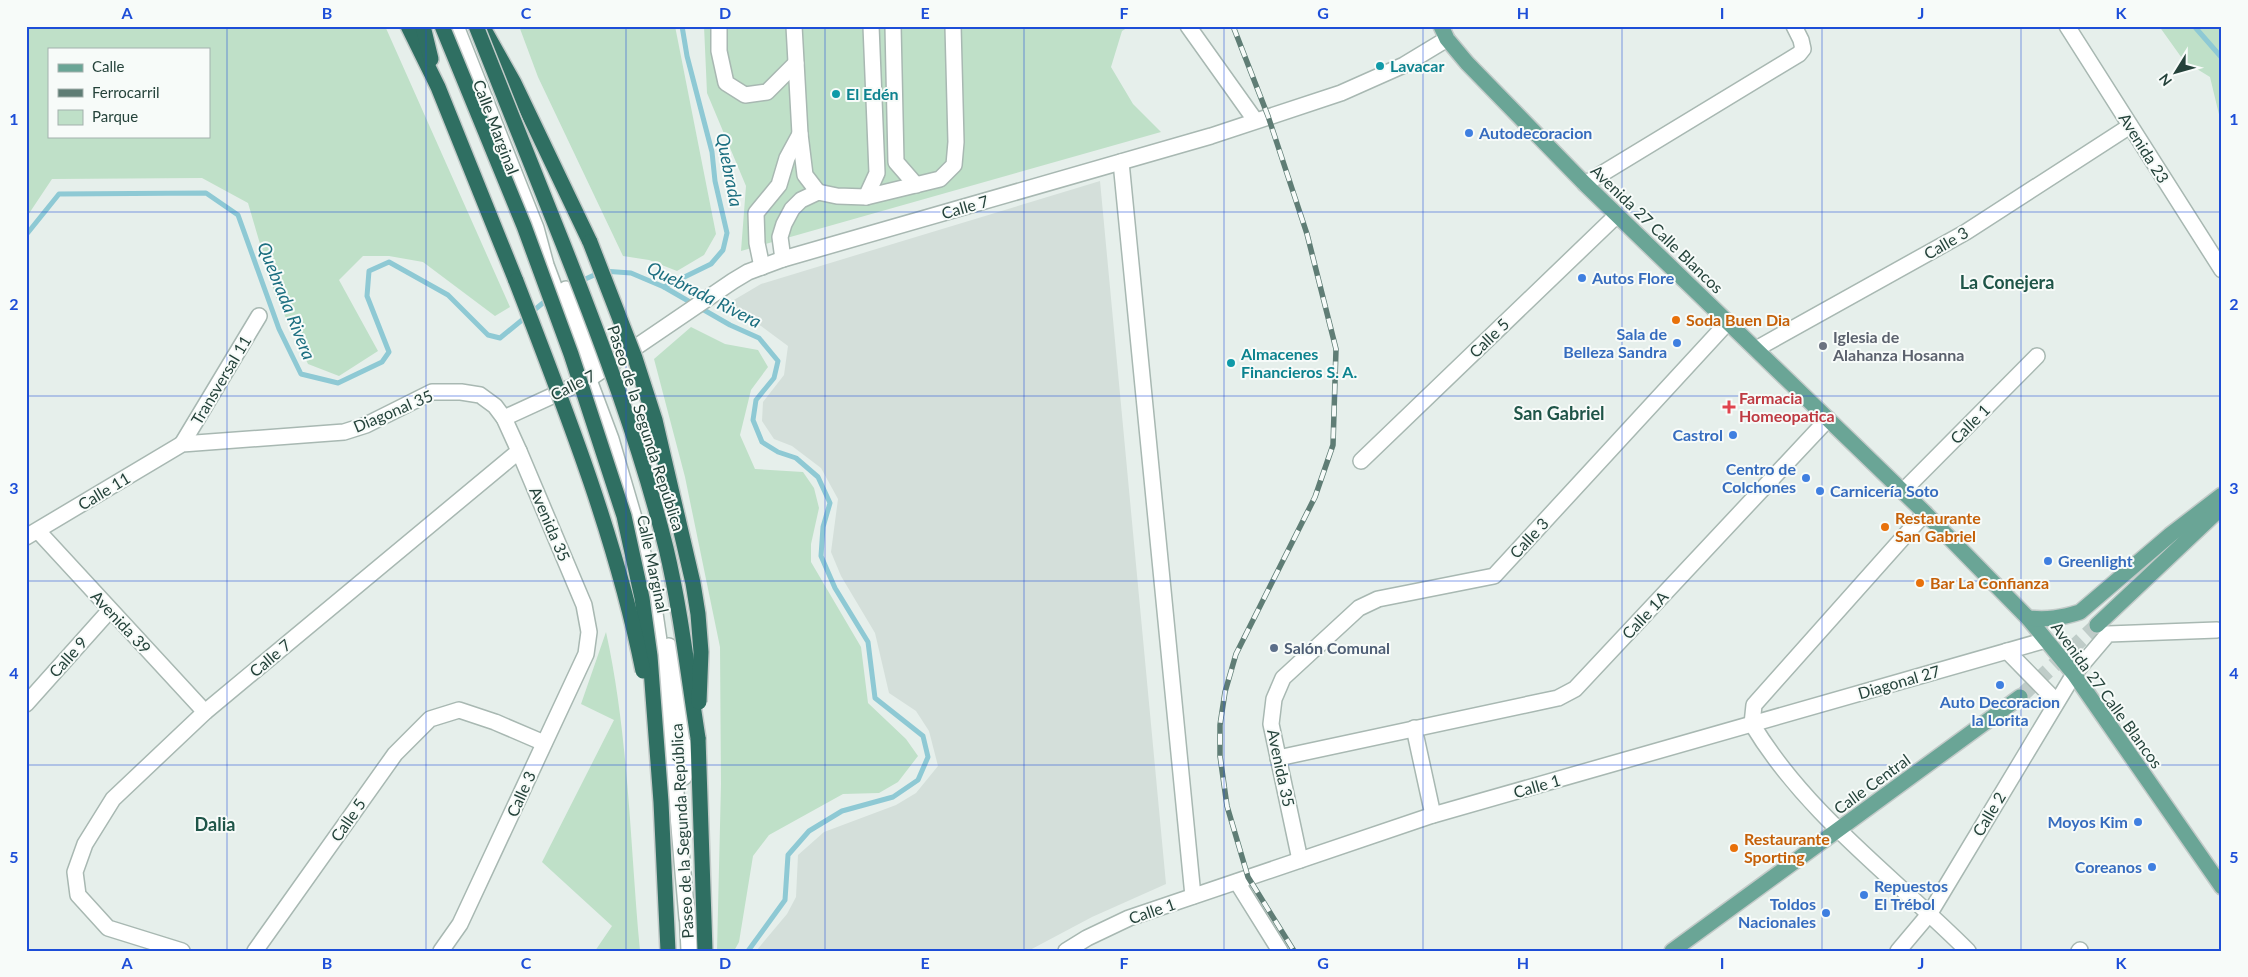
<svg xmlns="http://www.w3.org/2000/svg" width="2248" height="977" viewBox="0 0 2248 977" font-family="Lato,sans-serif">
  <rect width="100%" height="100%" fill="#e6efeb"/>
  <!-- built -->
  <polygon fill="#d4dfda" points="1100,181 1166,884 1092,917 1028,951 756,951 787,914 796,897 798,855 824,832 896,805 916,793 938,766 929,731 916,711 889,693 875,633 841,576 831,552 838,499 821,468 792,446 774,439 762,421 763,402 784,375 788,346 761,326 722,307 761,284"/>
  <!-- green -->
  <g fill="#bfe0c8" fill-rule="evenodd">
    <path d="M32,26h353l125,281 -15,9 -72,-54 -34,-6h-26l-24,24 39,71 -39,25 -31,-12 -33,-69 -27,-92 -46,-25 -150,1 -26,39v-189zM49,49h160v87h-160z"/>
    <polygon points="519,26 675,26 716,234 704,255 677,271 649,260 623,256 538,77"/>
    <polygon points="704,26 1130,26 1122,31 1111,67 1133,104 1161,132 741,251 746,186 707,93"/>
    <polygon points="2159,26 2222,26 2222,127 2210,77 2184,61"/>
    <polygon points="691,327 725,344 758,350 768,367 751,390 740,435 755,469 803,472 814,488 819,508 811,544 811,562 861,647 868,703 906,739 918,756 898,782 879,793 843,794 769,835 753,856 739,942 734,951 717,951 721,784 720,647 685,477 654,359"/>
    <path d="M606,632c23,105 24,213 34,319h-45l17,-25 -70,-64 72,-142 -33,-16z"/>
  </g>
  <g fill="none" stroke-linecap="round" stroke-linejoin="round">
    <!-- stream -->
    <g stroke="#8ec9d4" stroke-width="5">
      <polyline points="2194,26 2222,58"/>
      <polyline points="26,235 59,194 206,193 238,215 279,329 301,374 338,383 382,362 389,352 367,296 369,271 389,262 448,295 488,335 500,338 549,298"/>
      <polyline points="581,281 603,271 631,273 664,287 730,325 759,338 778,361 774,378 756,400 753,420 762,442 778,452 796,458 818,477 830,503 823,527 821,556 835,588 868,642 875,698 923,736 928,757 918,780 893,797 842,811 809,831 788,855 785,900 748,951"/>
      <polyline points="664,287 711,264 723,250 727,233 715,181 712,152 687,56 682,26"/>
    </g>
    <!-- major-tunnel -->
    <polyline stroke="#bfccc8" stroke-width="15" stroke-dasharray="15 8" stroke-linecap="butt" points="2020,697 2097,625"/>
    <!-- minor casing -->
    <g stroke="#a8b8b2" stroke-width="18">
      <g id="minor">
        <polyline points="456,26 536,228 546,265 611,439 635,521 651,586 661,654 673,758 687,918"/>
        <polyline points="719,26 719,51 726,83 745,95 767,92 796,63"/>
        <polyline points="794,26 800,134 805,175 818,192"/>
        <polyline points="893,26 896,162 916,185"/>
        <polyline points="1188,26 1255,120"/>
        <polyline points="2067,26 2222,270"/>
        <polyline points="1121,162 1193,896"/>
        <polyline points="1585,184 1799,54 1803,49 1801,40 1794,26"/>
        <polyline points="866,197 877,173 871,26"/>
        <polyline points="783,259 780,237 784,224 792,209 801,200 818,192 837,196 866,197 940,179 954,165 956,142 953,26"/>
        <polyline points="762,267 757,243 756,213 779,185 787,158 800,134"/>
        <polyline points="566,289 593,361"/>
        <polyline points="1756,349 1966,232 2130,126"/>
        <polyline points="504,418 589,379 733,281 748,272 783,259 1211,136 1341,93 1404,65 1447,39"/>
        <polyline points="182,444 259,316"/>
        <polyline points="1361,461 1617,215"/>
        <polyline points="1903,491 2037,356"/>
        <polyline points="38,531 205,712"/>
        <polyline points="26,537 182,444 344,432 366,425 432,392 461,392 480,395 495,406 504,418 519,451 584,605 589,632 586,654 460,924 441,951"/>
        <polyline points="669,646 683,744 684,777"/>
        <polyline points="2007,651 2056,701"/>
        <polyline points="26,704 110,610"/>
        <path d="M1752,724c54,90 142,153 216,227"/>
        <polyline points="1752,724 1754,705 1925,513"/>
        <polyline points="1414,728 1433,815"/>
        <polyline points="1278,758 1558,698 1575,689 1828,419"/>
        <polyline points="1300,860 1271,724 1274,699 1283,678 1359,608 1378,599 1494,576 1728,322"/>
        <polyline points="1237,882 1280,951"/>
        <polyline points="687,907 689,951"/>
        <polyline points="182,951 108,928 78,895 75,872 85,844 113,799 205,712 519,451"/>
        <polyline points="255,951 395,754 430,719 459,710 495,722 544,743"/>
        <polyline points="1066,951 1087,938 1129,918 1433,815 2046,640"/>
        <polyline points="1898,951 1930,913 2074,674 2108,634 2217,630"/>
        <polyline points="2079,951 2080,950"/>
      </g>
    </g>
    <!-- major casing -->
    <g stroke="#c2cac8" stroke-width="18">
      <g id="major">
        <polyline points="1441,26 1447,39 1467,63 1585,184 1925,513 2028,618 2074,674 2222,887"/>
        <path d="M2028,618c19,2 33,0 52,-6l90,-77 52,-40"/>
        <polyline points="2097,625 2222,507"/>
        <polyline points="1672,951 2020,697"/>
      </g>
    </g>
    <!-- highway casing -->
    <g stroke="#c2cac8" stroke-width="18">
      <g id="highway">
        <polyline points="408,26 438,87 516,281"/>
        <polyline points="423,26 431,59"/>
        <polyline points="482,26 514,83 590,242"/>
        <polyline points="698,738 705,951"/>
      </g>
    </g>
    <!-- minor -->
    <use href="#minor" stroke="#fff" stroke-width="15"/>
    <!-- major -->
    <use href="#major" stroke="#6aa596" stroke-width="15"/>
    <!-- highway -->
    <use href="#highway" stroke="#2f6f62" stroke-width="15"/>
    <!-- rail casing -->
    <g stroke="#5f7d75" stroke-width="5.5">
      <polyline id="rail" points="1233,26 1268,116 1307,234 1336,349 1333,445 1315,497 1236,654 1225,692 1220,725 1220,756 1227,806 1248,877 1294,951"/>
    </g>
    <!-- rail -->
    <use href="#rail" stroke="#f7fbf9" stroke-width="4" stroke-dasharray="11" stroke-linecap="butt"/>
    <!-- highway-bridge casing -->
    <g stroke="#c2cac8" stroke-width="18" stroke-linecap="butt">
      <g id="highway-bridge">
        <polyline points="442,26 524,226 571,354 624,516 642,598 650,656 661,802 668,951"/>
        <path d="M476,26c29,73 58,145 87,218 39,99 77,200 103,304 15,63 22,127 32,190"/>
        <polyline points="590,242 635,358 655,420 693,583 698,614 701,652 699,702"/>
        <path d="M516,281c49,127 100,256 127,390"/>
      </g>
    </g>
    <!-- highway-bridge -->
    <use href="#highway-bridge" stroke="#2f6f62" stroke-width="15"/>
  </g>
  <!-- grid -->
  <path fill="none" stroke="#1d4ed8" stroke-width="1" stroke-opacity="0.55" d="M227,26v925M426,26v925M626,26v925M825,26v925M1024,26v925M1224,26v925M1423,26v925M1622,26v925M1822,26v925M2021,26v925M26,212h2196M26,396h2196M26,581h2196M26,765h2196"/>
  <!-- markers -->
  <g fill="#0f9aa8" stroke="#f7fbf9" stroke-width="2">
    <circle cx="1380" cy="66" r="5"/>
    <circle cx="836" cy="94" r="5"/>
    <circle cx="1231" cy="363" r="5"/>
  </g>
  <g fill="#3f7fe0" stroke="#f7fbf9" stroke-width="2">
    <circle cx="1469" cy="133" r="5"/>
    <circle cx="1582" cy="278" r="5"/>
    <circle cx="1677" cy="343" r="5"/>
    <circle cx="1733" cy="435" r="5"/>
    <circle cx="1806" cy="478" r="5"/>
    <circle cx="1820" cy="491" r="5"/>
    <circle cx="2048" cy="561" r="5"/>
    <circle cx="2000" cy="685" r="5"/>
    <circle cx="2138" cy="822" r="5"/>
    <circle cx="2152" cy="867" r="5"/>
    <circle cx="1864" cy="895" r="5"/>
    <circle cx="1826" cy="913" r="5"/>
  </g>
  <g fill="#e8710a" stroke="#f7fbf9" stroke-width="2">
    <circle cx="1676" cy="320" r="5"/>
    <circle cx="1885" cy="527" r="5"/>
    <circle cx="1920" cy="583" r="5"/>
    <circle cx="1734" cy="848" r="5"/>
  </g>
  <circle fill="#6b7280" stroke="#f7fbf9" stroke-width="2" cx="1823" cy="346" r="5"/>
  <path fill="#e0444e" stroke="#f7fbf9" stroke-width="2" d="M1726.5 399.5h5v5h5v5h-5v5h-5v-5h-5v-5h5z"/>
  <circle fill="#5c6f8a" stroke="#f7fbf9" stroke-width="2" cx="1274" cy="648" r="5"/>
  <g text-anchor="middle" stroke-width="4" stroke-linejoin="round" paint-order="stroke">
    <!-- culture labels -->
    <g font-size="16" font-weight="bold" fill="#0d838f" stroke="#f7fbf9" text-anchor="start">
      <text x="1390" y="72">Lavacar</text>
      <text x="846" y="100">El Edén</text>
      <text x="1241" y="360">Almacenes<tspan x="1241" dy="18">Financieros S. A.</tspan></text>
    </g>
    <!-- street labels -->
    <g font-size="16" fill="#24423a" stroke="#f7fbf9">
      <text transform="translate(496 127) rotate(69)" y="6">Calle Marginal</text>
      <text transform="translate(2144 148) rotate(58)" y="6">Avenida 23</text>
      <text transform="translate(965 207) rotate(-16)" y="6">Calle 7</text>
      <text transform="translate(1657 229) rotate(44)" y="6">Avenida 27 Calle Blancos</text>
      <text transform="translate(1946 243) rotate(-30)" y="6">Calle 3</text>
      <text transform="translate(1489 338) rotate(-44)" y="6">Calle 5</text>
      <text transform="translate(221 380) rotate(-59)" y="6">Transversal 11</text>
      <text transform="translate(573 385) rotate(-27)" y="6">Calle 7</text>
      <text transform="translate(393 411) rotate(-23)" y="6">Diagonal 35</text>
      <text transform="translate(1970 424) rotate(-45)" y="6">Calle 1</text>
      <text transform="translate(646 428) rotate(72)" y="6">Paseo de la Segunda República</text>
      <text transform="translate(104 491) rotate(-31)" y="6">Calle 11</text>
      <text transform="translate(550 524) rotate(67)" y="6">Avenida 35</text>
      <text transform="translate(1529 538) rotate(-47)" y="6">Calle 3</text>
      <text transform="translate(653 564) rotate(78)" y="6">Calle Marginal</text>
      <text transform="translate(1645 615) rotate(-47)" y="6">Calle 1A</text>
      <text transform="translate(121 622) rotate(47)" y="6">Avenida 39</text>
      <text transform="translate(68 657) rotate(-48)" y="6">Calle 9</text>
      <text transform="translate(270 658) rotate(-40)" y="6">Calle 7</text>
      <text transform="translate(1899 682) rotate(-16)" y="6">Diagonal 27</text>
      <text transform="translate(2107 695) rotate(54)" y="6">Avenida 27 Calle Blancos</text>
      <text transform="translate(1281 768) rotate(78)" y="6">Avenida 35</text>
      <text transform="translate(1872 784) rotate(-36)" y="6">Calle Central</text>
      <text transform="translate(1537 786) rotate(-16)" y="6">Calle 1</text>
      <text transform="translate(521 794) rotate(-66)" y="6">Calle 3</text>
      <text transform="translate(1989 814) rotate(-59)" y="6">Calle 2</text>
      <text transform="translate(348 820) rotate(-55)" y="6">Calle 5</text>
      <text transform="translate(682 831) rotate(-93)" y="6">Paseo de la Segunda República</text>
      <text transform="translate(1152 911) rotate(-19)" y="6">Calle 1</text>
    </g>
    <!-- shop labels -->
    <g font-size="16" font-weight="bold" fill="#366cbe" stroke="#f7fbf9" text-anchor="end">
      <text x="1479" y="139" text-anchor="start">Autodecoracion</text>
      <text x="1592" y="284" text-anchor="start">Autos Flore</text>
      <text x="1667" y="340">Sala de<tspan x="1667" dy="18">Belleza Sandra</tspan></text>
      <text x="1723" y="441">Castrol</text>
      <text x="1796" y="475">Centro de<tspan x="1796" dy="18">Colchones</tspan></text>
      <text x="1830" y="497" text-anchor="start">Carnicería Soto</text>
      <text x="2058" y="567" text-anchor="start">Greenlight</text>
      <text x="2000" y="708" text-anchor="middle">Auto Decoracion<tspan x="2000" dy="18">la Lorita</tspan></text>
      <text x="2128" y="828">Moyos Kim</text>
      <text x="2142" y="873">Coreanos</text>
      <text x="1874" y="892" text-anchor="start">Repuestos<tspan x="1874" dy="18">El Trébol</tspan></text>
      <text x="1816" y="910">Toldos<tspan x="1816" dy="18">Nacionales</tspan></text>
    </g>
    <!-- food labels -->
    <g font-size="16" font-weight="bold" fill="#c56008" stroke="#f7fbf9" text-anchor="start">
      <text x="1686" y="326">Soda Buen Dia</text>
      <text x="1895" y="524">Restaurante<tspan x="1895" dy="18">San Gabriel</tspan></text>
      <text x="1930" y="589">Bar La Confianza</text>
      <text x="1744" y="845">Restaurante<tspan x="1744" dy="18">Sporting</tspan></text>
    </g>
    <!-- worship labels -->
    <g font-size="16" font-weight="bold" fill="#5b616d" stroke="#f7fbf9" text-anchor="start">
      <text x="1833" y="343">Iglesia de<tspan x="1833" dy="18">Alahanza Hosanna</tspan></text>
    </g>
    <!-- health labels -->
    <g font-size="16" font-weight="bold" fill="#be3a42" stroke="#f7fbf9" text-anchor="start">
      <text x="1739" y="404">Farmacia<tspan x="1739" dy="18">Homeopatica</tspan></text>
    </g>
    <!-- service labels -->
    <g font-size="16" font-weight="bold" fill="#4e5e75" stroke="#f7fbf9" text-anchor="start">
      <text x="1284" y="654">Salón Comunal</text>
    </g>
    <!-- water labels -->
    <g font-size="18" font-style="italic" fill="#1c6f80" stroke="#f7fbf9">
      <text transform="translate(729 170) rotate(79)" y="6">Quebrada</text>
      <text transform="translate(704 295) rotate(27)" y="6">Quebrada Rivera</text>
      <text transform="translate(286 301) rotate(68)" y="6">Quebrada Rivera</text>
    </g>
    <!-- neighbourhood labels -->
    <g font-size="18" font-weight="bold" fill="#1f5548" stroke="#f7fbf9">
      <text x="2007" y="289">La Conejera</text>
      <text x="1559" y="420">San Gabriel</text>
      <text x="215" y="831">Dalia</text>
    </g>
  </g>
  <!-- border -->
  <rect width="2248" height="977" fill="none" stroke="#f7fbf9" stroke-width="55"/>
  <!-- legend -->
  <rect x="48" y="48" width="162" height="90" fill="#f7fbf9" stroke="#a3b1ad"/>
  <rect x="58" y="64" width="25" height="8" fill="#6aa596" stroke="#a3b1ad"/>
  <text x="92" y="72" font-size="15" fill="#24423a">Calle</text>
  <rect x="58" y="89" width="25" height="8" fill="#5f7d75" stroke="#a3b1ad"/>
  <text x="92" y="98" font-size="15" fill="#24423a">Ferrocarril</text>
  <rect x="58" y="110" width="25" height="15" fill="#bfe0c8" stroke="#a3b1ad"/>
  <text x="92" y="122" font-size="15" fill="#24423a">Parque</text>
  <!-- north arrow -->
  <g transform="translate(2176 72) rotate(233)" stroke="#f7fbf9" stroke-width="4" paint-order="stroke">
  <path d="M0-4L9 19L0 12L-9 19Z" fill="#24423a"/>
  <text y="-8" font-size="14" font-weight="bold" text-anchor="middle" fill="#24423a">N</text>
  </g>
  <rect x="28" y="28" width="2192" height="922" fill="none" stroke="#1d4ed8" stroke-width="2"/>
  <g font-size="16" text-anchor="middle" font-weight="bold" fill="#1d4ed8">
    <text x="127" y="19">A</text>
    <text x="327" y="19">B</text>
    <text x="526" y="19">C</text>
    <text x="725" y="19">D</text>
    <text x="925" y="19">E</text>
    <text x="1124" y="19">F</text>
    <text x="1323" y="19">G</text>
    <text x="1523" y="19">H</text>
    <text x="1722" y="19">I</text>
    <text x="1921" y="19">J</text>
    <text x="2121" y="19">K</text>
    <text x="14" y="125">1</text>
    <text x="2234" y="125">1</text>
    <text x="14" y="310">2</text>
    <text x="2234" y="310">2</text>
    <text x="14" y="494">3</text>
    <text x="2234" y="494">3</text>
    <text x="14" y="679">4</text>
    <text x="2234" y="679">4</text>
    <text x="14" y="863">5</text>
    <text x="2234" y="863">5</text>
    <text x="127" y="969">A</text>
    <text x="327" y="969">B</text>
    <text x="526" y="969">C</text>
    <text x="725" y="969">D</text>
    <text x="925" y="969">E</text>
    <text x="1124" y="969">F</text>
    <text x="1323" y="969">G</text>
    <text x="1523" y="969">H</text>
    <text x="1722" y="969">I</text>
    <text x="1921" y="969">J</text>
    <text x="2121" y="969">K</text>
  </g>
</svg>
